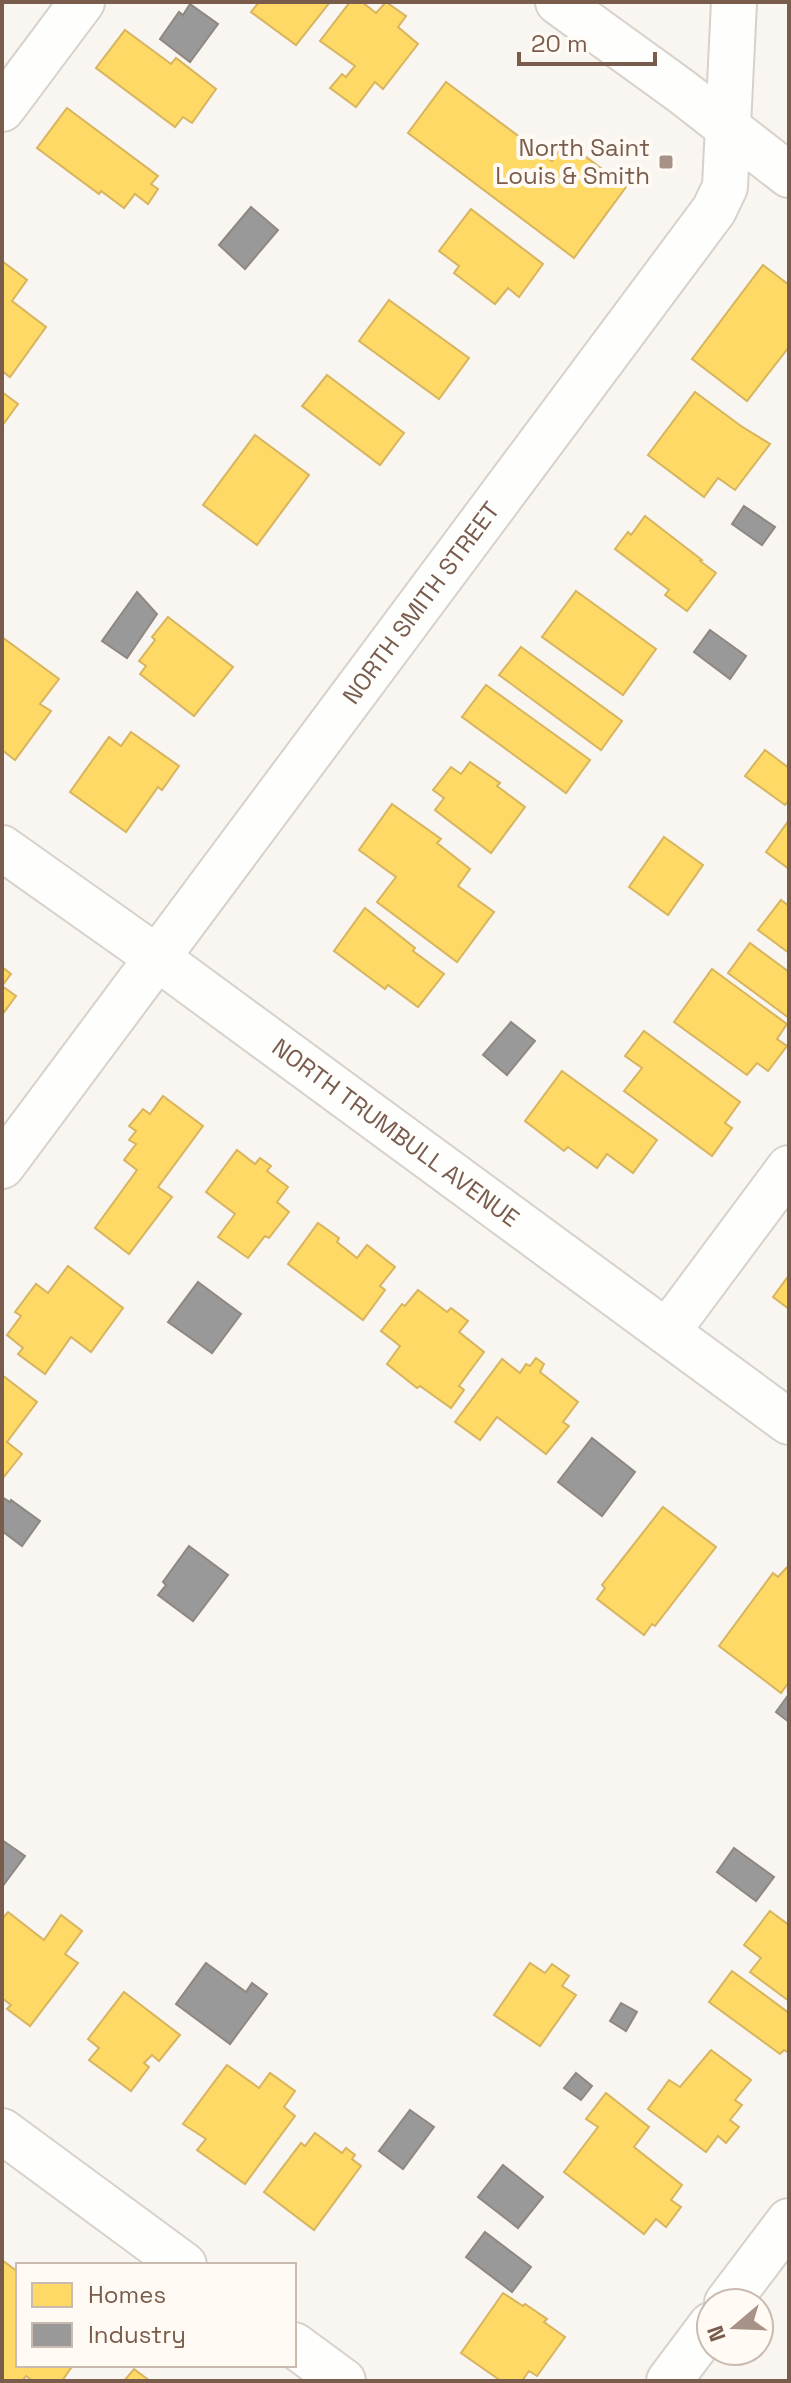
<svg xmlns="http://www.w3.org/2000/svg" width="791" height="2383" viewBox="0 0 791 2383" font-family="'Space Grotesk',sans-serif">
  <rect width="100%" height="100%" fill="#f9f5f0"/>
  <!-- homes -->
  <g fill="#ffd966" stroke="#d7b45e" stroke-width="2">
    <polygon points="259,2 330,2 296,45 251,12"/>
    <polygon points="350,2 362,2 376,13 386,2 406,16 398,27 418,44 383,89 375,82 356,107 330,88 342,74 346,77 355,66 320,41"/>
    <polygon points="125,30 171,64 176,58 216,89 192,123 183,117 175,127 96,68"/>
    <polygon points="446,82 552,161 566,142 626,187 574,258 408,133"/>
    <polygon points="67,108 158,176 151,184 158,189 148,204 135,194 124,208 101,191 99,194 37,148"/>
    <polygon points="471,209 543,264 519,297 508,288 495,304 454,273 459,266 439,251"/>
    <polygon points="2,261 27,280 12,301 46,327 10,377 2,371"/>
    <polygon points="763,265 789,285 789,347 747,401 692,359"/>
    <polygon points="389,300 469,358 439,399 359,341"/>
    <polygon points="327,375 404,433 380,465 302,406"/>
    <polygon points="2,392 18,404 2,426"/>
    <polygon points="695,392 741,426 770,444 735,490 718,478 704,497 648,455"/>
    <polygon points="255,435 309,475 257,545 203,505"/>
    <polygon points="645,516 702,560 700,561 716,573 687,611 665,595 669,590 615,549 628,532 631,535"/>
    <polygon points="576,591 656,649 623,695 542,637"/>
    <polygon points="168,617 233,667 194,716 140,674 146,666 139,661 155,640 152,637"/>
    <polygon points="2,637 59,679 40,704 51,711 15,760 2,750"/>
    <polygon points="521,647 622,721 601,750 499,675"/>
    <polygon points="486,685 590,760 566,793 462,717"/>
    <polygon points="131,732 179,766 162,790 158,787 126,832 70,792 109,737 121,746"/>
    <polygon points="765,750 789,768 789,800 785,805 745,776"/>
    <polygon points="470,762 500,783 497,786 525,807 491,853 435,810 444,798 433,790 451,767 461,774"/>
    <polygon points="392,804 441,839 437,843 470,869 458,886 494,912 457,962 377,902 396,877 359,850"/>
    <polygon points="789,820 789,869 766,852"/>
    <polygon points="664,837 703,865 668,915 629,887"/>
    <polygon points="781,900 789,906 789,953 758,930"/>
    <polygon points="365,908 415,948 413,951 444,974 418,1007 388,985 385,989 334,951"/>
    <polygon points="750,943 789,972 789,1018 728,973"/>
    <polygon points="2,967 11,974 2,986"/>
    <polygon points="712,969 787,1024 777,1039 787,1046 768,1071 757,1063 747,1075 674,1022"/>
    <polygon points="2,986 16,996 2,1015"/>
    <polygon points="644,1031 740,1102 725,1123 732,1128 712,1156 624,1091 642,1068 625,1056"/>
    <polygon points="562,1071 657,1140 633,1173 607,1154 597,1168 568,1147 564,1151 525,1121"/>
    <polygon points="163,1096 203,1126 158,1187 172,1197 129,1254 95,1228 137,1170 124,1160 136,1144 129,1140 136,1131 129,1126 143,1109 150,1114"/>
    <polygon points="237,1150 255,1164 260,1158 271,1166 267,1171 288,1187 277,1202 289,1212 269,1238 265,1236 248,1258 218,1237 235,1214 206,1192"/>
    <polygon points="318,1223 339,1238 337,1242 357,1258 367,1245 395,1267 380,1286 385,1290 363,1320 288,1264"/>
    <polygon points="68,1266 123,1308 91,1352 71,1337 45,1374 18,1354 23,1348 7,1335 21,1316 15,1312 36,1284 48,1293"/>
    <polygon points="789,1275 789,1309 773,1297"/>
    <polygon points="418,1290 447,1312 451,1308 468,1321 459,1332 484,1352 459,1386 464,1390 451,1408 420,1386 417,1388 387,1364 400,1346 381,1331 402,1304 405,1306"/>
    <polygon points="536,1358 544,1364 540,1372 578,1402 563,1422 569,1426 546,1454 497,1417 480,1440 455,1422 502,1359 520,1373 526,1364 530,1366"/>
    <polygon points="2,1375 37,1402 7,1442 22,1454 3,1478"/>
    <polygon points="663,1507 716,1547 655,1626 652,1624 644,1635 597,1599 605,1588 602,1585"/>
    <polygon points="789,1565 789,1682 781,1693 719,1646 773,1573 778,1577"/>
    <polygon points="770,1911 789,1925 789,2001 750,1972 761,1958 744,1945"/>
    <polygon points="8,1912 44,1940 61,1915 82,1931 65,1954 78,1963 30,2026 7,2009 11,2005 2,1998 2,1919"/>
    <polygon points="530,1963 545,1973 552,1964 569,1976 562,1986 576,1995 540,2046 494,2015"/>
    <polygon points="732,1971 789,2013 789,2053 784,2050 780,2054 709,2002"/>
    <polygon points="124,1992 180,2035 159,2061 152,2055 144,2063 149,2067 131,2091 89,2060 99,2048 88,2039"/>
    <polygon points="711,2050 751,2080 735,2100 742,2105 730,2120 739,2127 726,2143 718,2136 706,2152 648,2109 669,2080 680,2087"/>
    <polygon points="227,2065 259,2088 270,2073 295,2091 284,2107 295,2116 245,2184 197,2150 206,2139 183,2124"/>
    <polygon points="606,2093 649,2127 634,2147 682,2185 671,2200 681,2207 666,2227 656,2219 644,2234 564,2172 598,2127 586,2119"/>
    <polygon points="315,2133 342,2153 346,2148 355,2155 352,2159 361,2166 314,2230 264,2192 301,2143 305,2146"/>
    <polygon points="2,2260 18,2272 18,2365 73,2365 62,2381 33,2381 26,2376 22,2381 2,2381"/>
    <polygon points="503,2293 523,2306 525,2304 547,2319 544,2322 565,2337 537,2376 529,2371 522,2381 501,2381 461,2353"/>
    <polygon points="134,2369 150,2381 124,2381"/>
  </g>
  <!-- industry -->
  <g fill="#999" stroke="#908782" stroke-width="2">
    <polygon points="190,4 218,24 190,62 160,39 179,12 183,15"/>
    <polygon points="251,207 278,230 245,269 219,245"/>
    <polygon points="744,506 775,527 762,545 732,524"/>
    <polygon points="137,592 157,614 127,658 102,641"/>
    <polygon points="710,630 746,656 730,679 694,652"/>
    <polygon points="511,1022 535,1041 507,1075 483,1055"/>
    <polygon points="198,1282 241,1314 212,1353 168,1322"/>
    <polygon points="592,1438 635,1472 602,1516 558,1482"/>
    <polygon points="2,1497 10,1502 11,1500 40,1521 22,1546 2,1531"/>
    <polygon points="189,1546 228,1575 193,1621 158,1595 166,1585 163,1582"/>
    <polygon points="789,1694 789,1722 776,1712"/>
    <polygon points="2,1840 25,1856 2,1887"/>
    <polygon points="734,1848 774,1877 756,1901 717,1872"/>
    <polygon points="206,1963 246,1992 252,1983 267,1994 230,2044 176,2004"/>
    <polygon points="621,2003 637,2012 626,2031 610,2021"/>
    <polygon points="576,2073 592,2086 581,2100 564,2088"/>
    <polygon points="410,2110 434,2127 403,2169 379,2151"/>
    <polygon points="503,2165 543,2197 518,2228 478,2197"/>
    <polygon points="485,2232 531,2267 512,2292 466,2257"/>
  </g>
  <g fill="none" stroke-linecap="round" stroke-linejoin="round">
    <!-- street casing -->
    <g stroke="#d7d1cb" stroke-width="48">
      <g id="street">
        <polyline points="2,109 82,2"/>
        <path id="s1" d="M2,848l154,109 633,465"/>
        <path id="s2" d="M2,1166l712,-956 11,-23 9,-185"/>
        <polyline points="667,1332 789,1168"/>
        <polyline points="2,2131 184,2265"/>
        <polyline points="727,2303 789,2221"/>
        <polyline points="294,2345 343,2381"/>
        <polyline points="669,2381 711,2325"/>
      </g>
    </g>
    <!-- secondary casing -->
    <g stroke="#d9d2cb" stroke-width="48">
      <polyline id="secondary" points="558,2 681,91 789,175"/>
    </g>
    <!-- street -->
    <use href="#street" stroke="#fefefd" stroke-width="44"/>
    <!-- secondary -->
    <use href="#secondary" stroke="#fefefd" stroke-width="44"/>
  </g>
  <!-- markers -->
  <rect fill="#a69286" stroke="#fffaf3" stroke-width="3" x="658" y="154" width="16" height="16" rx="4"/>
  <g text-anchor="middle" stroke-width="8" stroke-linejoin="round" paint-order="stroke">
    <!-- poi labels -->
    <g font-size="24" fill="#7a5c4d" stroke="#fffaf3" text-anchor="end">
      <text x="650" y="156">North Saint<tspan x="650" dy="28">Louis &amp; Smith</tspan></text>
    </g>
    <!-- street labels -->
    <g font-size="24" fill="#7a5c4d" stroke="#fffaf3">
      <text dy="8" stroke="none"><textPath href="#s2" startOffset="702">NORTH SMITH STREET</textPath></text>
      <text dy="8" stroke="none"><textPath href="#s1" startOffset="486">NORTH TRUMBULL AVENUE</textPath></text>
    </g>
  </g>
  <!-- border -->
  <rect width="791" height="2383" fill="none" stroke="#7a5c4d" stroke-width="8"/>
  <!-- legend -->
  <rect x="16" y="2263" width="280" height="104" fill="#fffaf3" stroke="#cabbb1" stroke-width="2"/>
  <rect x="32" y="2283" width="40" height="24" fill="#ffd966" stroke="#cabbb1" stroke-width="2"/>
  <text x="88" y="2303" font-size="24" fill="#7a5c4d">Homes</text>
  <rect x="32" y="2323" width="40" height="24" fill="#999999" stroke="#cabbb1" stroke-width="2"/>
  <text x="88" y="2343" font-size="24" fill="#7a5c4d">Industry</text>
  <!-- north arrow -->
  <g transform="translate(735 2327) rotate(251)"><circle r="38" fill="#fffaf3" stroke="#cabbb1" stroke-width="2"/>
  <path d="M0-6L14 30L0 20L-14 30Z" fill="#a69286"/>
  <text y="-12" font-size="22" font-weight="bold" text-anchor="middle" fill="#7a5c4d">N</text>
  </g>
  <!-- scale -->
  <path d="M519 52v12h136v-12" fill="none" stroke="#7a5c4d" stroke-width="4"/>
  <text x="531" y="52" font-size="24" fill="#7a5c4d" stroke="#fffaf3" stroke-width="6" paint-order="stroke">20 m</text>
</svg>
